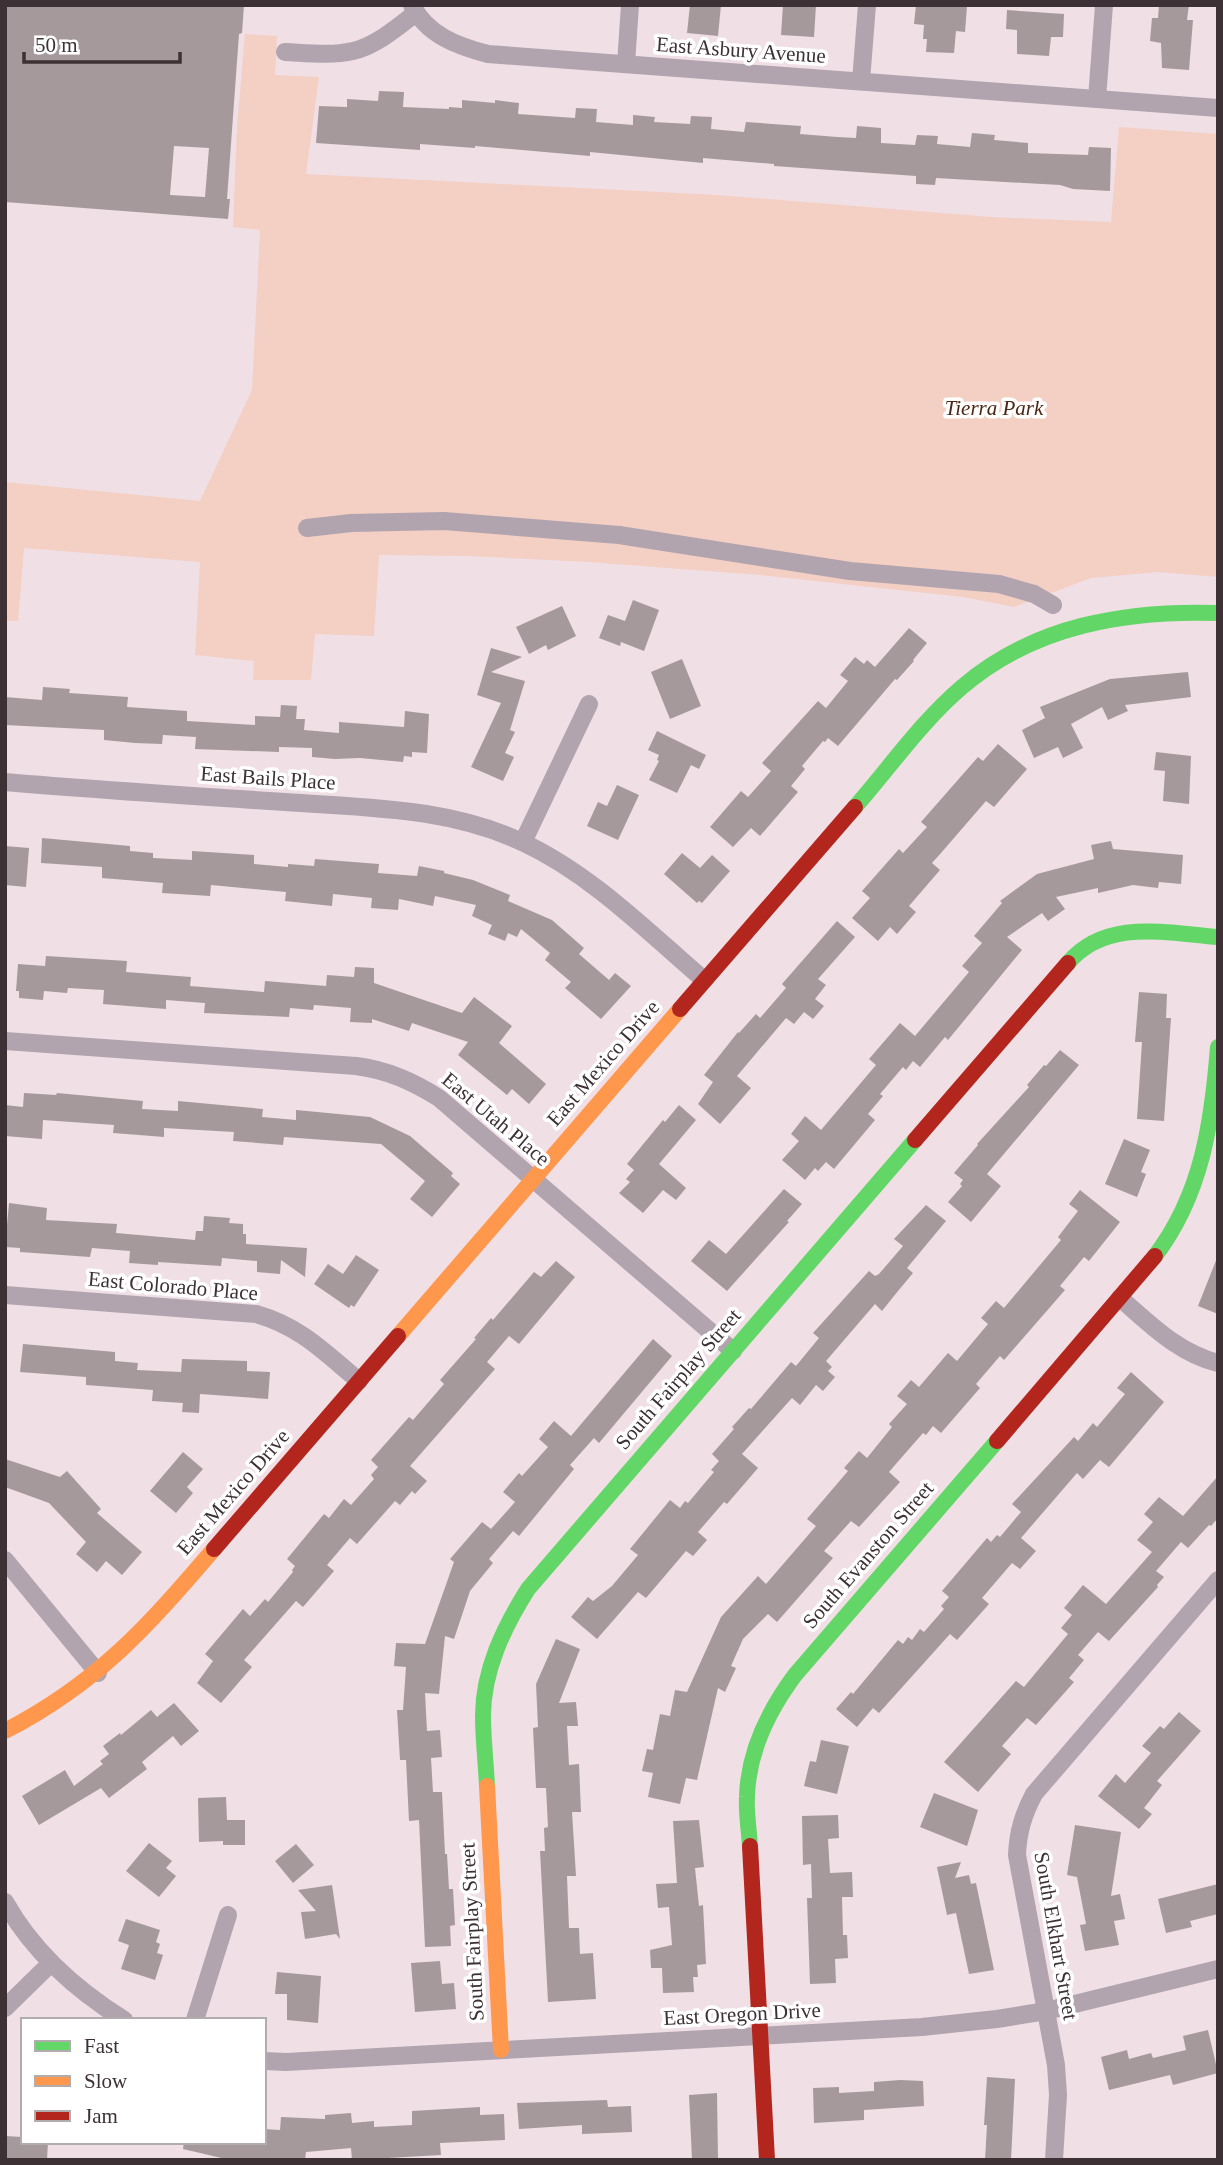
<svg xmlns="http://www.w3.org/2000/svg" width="1223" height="2165" viewBox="0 0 1223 2165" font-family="Georgia,serif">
  <rect width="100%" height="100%" fill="#f0dfe5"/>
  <!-- green -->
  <polygon fill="#f4cfc4" points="245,34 277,36 275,75 319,77 306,174 717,195 991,217 1111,222 1119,127 1218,134 1218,577 1158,572 1091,578 1014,607 963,597 760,575 589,562 467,556 379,555 374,636 315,634 311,680 253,680 254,661 195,655 200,562 24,548 18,621 5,621 5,482 200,501 252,390 260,230 233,227 237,128"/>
  <!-- building -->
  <g fill="#a6999b" fill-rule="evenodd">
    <path d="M6,5h238l-2,28 -3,1 -12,165h3l-2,20 -223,-17zM174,146l35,2 -4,49 -35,-2z"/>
    <polygon points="690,5 721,5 718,36 687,33"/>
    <polygon points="783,5 816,5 814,37 781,35"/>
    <polygon points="916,5 967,6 965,32 956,31 954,53 926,52 927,39 923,39 924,25 914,24"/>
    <polygon points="1159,5 1189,5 1187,20 1193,20 1189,70 1162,68 1161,43 1150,41 1152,18 1158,18"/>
    <polygon points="1007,10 1064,14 1063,37 1051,37 1049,56 1017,54 1017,30 1006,29"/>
    <polygon points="379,91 404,92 403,107 449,109 449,107 462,108 462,100 495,103 495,100 519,103 518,114 575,118 576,108 597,109 596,122 633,125 633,115 655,117 654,122 690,124 691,116 712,117 711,129 744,132 746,122 801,126 800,134 837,137 856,138 857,126 881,128 881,143 915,145 917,135 938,136 937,144 970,147 972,133 995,135 994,140 1028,143 1028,153 1088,155 1089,147 1111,148 1110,191 1073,189 1060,185 936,178 935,185 916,184 916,176 774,166 774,164 703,158 703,163 590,152 590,156 475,146 475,148 420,144 420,150 316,143 319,106 347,107 347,99 378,101"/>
    <polygon points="633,600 659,610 644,651 621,642 620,646 599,638 608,615 625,621"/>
    <polygon points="562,606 576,636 548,650 546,645 529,654 516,627"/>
    <polygon points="909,628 927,643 913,660 914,661 897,680 895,679 838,746 828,738 825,742 823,741 802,766 805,769 791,786 798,792 760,836 751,828 733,847 710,827 741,791 748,797 771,771 762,763 818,701 826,708 848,681 840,675 855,657 864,664 867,660 875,667"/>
    <polygon points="491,648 522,657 491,672 525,681 510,730 515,732 505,753 514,757 503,781 471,767 501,703 477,695"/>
    <polygon points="682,659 701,706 670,719 651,672"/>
    <polygon points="1188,672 1191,697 1125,705 1128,711 1108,720 1102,707 1071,724 1083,748 1063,758 1058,747 1034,758 1022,730 1045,718 1040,707 1110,679"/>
    <polygon points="43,687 70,689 69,693 128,697 127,707 187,711 187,721 255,725 255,716 280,717 281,705 297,706 296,719 305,719 304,730 339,733 339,722 404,727 405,711 429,714 427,753 412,752 412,757 404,756 403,762 360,758 335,759 312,757 312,748 279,747 279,752 195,749 196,737 163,735 162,744 135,743 104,740 104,730 5,725 5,697 42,700"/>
    <polygon points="657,731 706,755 699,769 691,765 677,793 649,780 659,761 657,760 659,755 648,750"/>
    <polygon points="998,744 1027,769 994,807 986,801 941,853 932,863 940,870 909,906 916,912 897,934 890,927 878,941 852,918 870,898 862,891 899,849 903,853 927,827 921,822 978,757 983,761"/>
    <polygon points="1156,752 1191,756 1189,804 1163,801 1165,771 1154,770"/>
    <polygon points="617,785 639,795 618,840 587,826 598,802 607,806"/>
    <polygon points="42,838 130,846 130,851 153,853 153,858 192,860 192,851 254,855 254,864 288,867 288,864 314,866 315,859 379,864 378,873 417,876 419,866 444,871 444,873 473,880 510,895 508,901 552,920 584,948 579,954 609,980 615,973 631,986 601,1019 565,988 571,982 545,960 550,953 521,929 517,937 508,933 505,941 488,934 492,925 472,916 476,905 435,896 433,906 399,899 398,910 371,908 372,898 333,894 332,906 285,901 286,892 211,885 210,896 162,893 163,883 102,878 102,867 41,863"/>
    <polygon points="1111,841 1113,849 1183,855 1181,884 1159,882 1158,888 1133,885 1098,893 1098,888 1056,897 1065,909 1048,921 1042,913 1007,937 1022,950 948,1040 945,1037 920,1067 913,1061 906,1070 903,1067 880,1094 883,1096 868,1114 875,1120 834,1169 826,1162 818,1171 815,1168 805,1180 782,1160 799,1141 791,1134 805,1116 821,1130 876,1065 869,1059 900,1023 915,1036 969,972 962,966 982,943 974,936 1002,903 1000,901 1037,874 1094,859 1091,845"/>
    <polygon points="5,846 29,848 26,887 5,885"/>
    <polygon points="682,853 700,868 712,855 730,871 702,903 699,901 697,903 664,874"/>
    <polygon points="837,921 855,937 818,979 826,985 815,999 824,1006 813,1019 804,1012 794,1024 786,1018 737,1076 751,1088 720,1124 698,1104 713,1082 704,1075 738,1032 739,1033 756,1014 760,1018 786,988 782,984"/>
    <polygon points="46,956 127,961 126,972 191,977 190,986 264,992 265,981 326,986 327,975 354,977 355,967 374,968 374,983 462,1013 474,997 512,1026 499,1043 546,1084 529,1104 512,1089 507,1095 458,1055 468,1042 412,1023 409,1031 372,1019 372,1023 350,1022 351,1008 314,1005 313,1010 290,1008 289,1017 204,1013 205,1003 166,1000 166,1009 103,1004 104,990 68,988 67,993 44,991 43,1000 19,998 19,991 16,991 18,964 45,966"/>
    <polygon points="1139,992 1167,994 1166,1018 1171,1018 1164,1121 1137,1119 1142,1042 1135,1042"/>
    <polygon points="1060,1050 1079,1065 987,1174 1001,1186 971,1222 948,1202 962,1186 960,1184 963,1180 954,1173 978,1145 977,1144 1029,1087 1027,1085 1044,1065 1046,1066"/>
    <polygon points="24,1093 56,1095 57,1093 143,1101 142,1109 178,1111 178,1101 263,1109 262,1117 296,1120 296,1110 370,1117 410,1136 453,1173 451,1176 460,1184 432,1217 410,1199 425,1181 381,1144 284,1137 283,1145 233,1141 234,1132 164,1128 164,1137 139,1135 113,1133 114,1125 43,1120 42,1139 5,1136 5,1105 23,1107"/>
    <polygon points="679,1105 696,1120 659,1164 686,1188 676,1200 663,1190 643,1213 619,1193 630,1182 626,1179 634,1170 627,1164 663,1120 665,1122"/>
    <polygon points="1124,1139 1150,1150 1141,1172 1146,1174 1137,1197 1105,1184"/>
    <polygon points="784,1189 802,1204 787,1221 789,1222 727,1291 691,1261 709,1240 726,1254"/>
    <polygon points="1080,1190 1120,1222 1089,1261 1084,1257 1060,1286 1065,1290 1004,1360 1000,1356 976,1384 980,1388 941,1433 933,1426 926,1435 923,1433 895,1465 889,1472 900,1482 859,1527 851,1521 824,1551 833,1558 777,1622 768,1614 743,1639 731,1666 736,1668 725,1692 718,1688 697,1780 686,1778 680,1804 648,1797 653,1773 642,1771 647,1749 653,1750 660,1714 670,1716 675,1690 687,1692 721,1617 758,1576 766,1584 816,1526 807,1519 848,1471 844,1468 859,1451 867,1458 892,1427 889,1424 907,1404 897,1396 911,1380 919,1387 948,1353 957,1361 988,1324 981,1318 996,1301 1004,1308 1061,1240 1058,1237 1078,1211 1069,1204"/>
    <polygon points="9,1203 47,1208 46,1220 117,1224 116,1233 195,1240 196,1231 203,1231 204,1216 230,1218 229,1223 243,1224 243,1234 246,1234 246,1244 307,1248 305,1277 281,1260 280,1274 257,1272 257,1261 222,1258 221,1266 158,1262 158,1265 129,1263 130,1251 92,1248 90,1257 20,1252 20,1248 5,1247"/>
    <polygon points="926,1205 946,1221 907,1268 913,1273 898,1291 882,1311 875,1304 826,1361 832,1367 828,1371 835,1377 823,1391 816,1385 800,1405 792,1398 742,1454 758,1468 727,1504 724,1502 698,1532 707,1540 693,1556 686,1551 646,1598 638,1592 597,1639 571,1617 588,1597 593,1601 612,1586 638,1555 630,1549 670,1500 680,1508 685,1501 688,1503 714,1472 711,1470 719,1461 712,1454 734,1429 732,1427 749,1408 751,1409 791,1362 796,1366 819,1338 813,1333 869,1271 875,1276 879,1274 903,1246 894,1239"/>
    <polygon points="356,1255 379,1270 354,1307 351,1305 349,1308 314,1284 328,1264 343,1274"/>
    <polygon points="1217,1258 1218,1258 1218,1314 1198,1306"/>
    <polygon points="556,1261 575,1277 519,1344 509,1336 487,1362 495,1369 410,1466 427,1481 415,1494 412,1491 400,1505 395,1501 357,1544 350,1538 327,1565 334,1571 303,1607 296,1601 244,1660 252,1667 221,1703 197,1683 213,1661 205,1654 243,1609 250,1616 265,1599 268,1602 293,1572 292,1570 295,1566 287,1559 310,1531 324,1514 329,1518 344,1499 351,1505 374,1479 371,1475 378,1467 371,1460 409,1417 413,1420 444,1384 440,1380 476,1339 474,1338 491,1318 493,1320 534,1272 541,1277"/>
    <polygon points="653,1339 672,1356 599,1443 594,1438 570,1465 574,1469 519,1536 513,1531 489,1559 493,1563 470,1591 454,1639 445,1636 439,1694 425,1693 427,1731 440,1730 442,1757 431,1758 433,1792 442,1792 445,1854 447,1854 449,1889 453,1889 455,1925 450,1926 451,1946 425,1947 419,1820 409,1821 406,1760 400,1760 397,1710 403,1710 406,1667 394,1666 396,1643 425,1644 454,1562 450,1559 482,1522 491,1529 515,1502 503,1492 519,1473 522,1476 548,1447 539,1439 554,1421 571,1436"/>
    <polygon points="23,1344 115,1352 115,1361 138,1363 137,1370 181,1372 182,1359 247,1361 247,1371 270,1372 268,1399 200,1394 199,1413 182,1412 183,1403 152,1401 153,1390 86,1385 86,1377 20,1372"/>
    <polygon points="1131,1372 1164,1402 1109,1467 1100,1460 1083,1479 1077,1473 1021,1538 1036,1551 1020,1569 1012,1563 982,1598 989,1604 957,1640 950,1634 879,1713 873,1708 857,1727 836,1709 851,1692 853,1694 898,1640 903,1644 908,1637 912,1640 920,1629 924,1632 944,1609 941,1606 949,1597 942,1591 987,1538 991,1542 997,1535 1000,1537 1021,1512 1012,1504 1074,1437 1078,1441 1093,1423 1097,1427 1125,1394 1117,1388"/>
    <polygon points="183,1452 203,1469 187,1487 193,1493 176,1513 150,1491"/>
    <polygon points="5,1459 60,1477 67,1471 101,1509 97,1513 142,1552 122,1575 106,1561 97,1572 76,1554 86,1542 49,1503 5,1487"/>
    <polygon points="1218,1476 1218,1518 1211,1526 1209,1525 1188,1548 1181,1542 1156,1571 1164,1577 1157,1585 1158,1587 1109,1641 1098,1632 1078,1655 1084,1660 1069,1678 1074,1682 1036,1725 1027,1718 1002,1746 1011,1754 978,1792 944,1762 1016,1681 1024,1687 1068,1634 1061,1628 1072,1615 1064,1608 1083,1585 1106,1604 1152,1552 1137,1540 1153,1522 1144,1514 1159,1497 1183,1516"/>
    <polygon points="556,1639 580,1649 559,1703 576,1702 578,1726 567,1726 569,1765 579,1764 581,1812 572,1812 576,1876 567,1876 569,1928 579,1928 580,1954 593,1953 596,1999 548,2002 540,1851 545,1851 544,1828 548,1827 546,1788 536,1788 533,1728 538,1727 536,1684"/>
    <polygon points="174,1703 199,1731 181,1746 173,1736 142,1762 147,1769 109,1798 101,1788 39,1825 22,1796 65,1770 74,1786 103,1764 100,1761 109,1754 103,1746 120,1733 121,1735 151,1710 157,1717"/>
    <polygon points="1179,1712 1201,1731 1157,1781 1162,1785 1144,1808 1152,1814 1139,1829 1098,1796 1116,1774 1125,1783 1151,1753 1142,1746 1160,1726 1164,1729"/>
    <polygon points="821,1740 849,1746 837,1794 804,1786 810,1761 816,1762"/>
    <polygon points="934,1793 978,1810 967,1846 920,1827"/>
    <polygon points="226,1797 227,1820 245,1820 245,1845 223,1845 223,1841 199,1842 198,1798"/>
    <polygon points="838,1815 839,1838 828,1839 830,1873 852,1872 853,1897 842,1897 843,1935 847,1935 848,1958 835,1959 836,1983 810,1984 807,1898 812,1898 811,1864 803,1865 802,1816"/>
    <polygon points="699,1820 704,1867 695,1868 699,1906 703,1905 706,1964 697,1965 698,1977 693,1977 694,1992 663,1993 662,1968 651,1968 650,1950 672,1945 669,1907 658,1908 656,1884 677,1883 673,1821"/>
    <polygon points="1075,1825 1121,1832 1111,1896 1120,1894 1125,1919 1114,1921 1119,1945 1085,1951 1080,1925 1086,1924 1077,1877 1067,1875"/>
    <polygon points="149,1843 172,1861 166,1868 176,1876 159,1897 126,1871"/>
    <polygon points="296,1844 314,1865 293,1883 275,1861"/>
    <polygon points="961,1862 955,1878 969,1875 971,1884 976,1883 994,1970 969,1974 956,1913 947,1915 937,1867"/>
    <polygon points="1218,1884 1218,1914 1190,1921 1192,1927 1166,1933 1158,1899"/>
    <polygon points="332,1885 340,1939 336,1934 305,1939 301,1912 316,1911 298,1890"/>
    <polygon points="126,1919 160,1930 156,1942 160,1944 157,1953 163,1955 155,1980 121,1969 129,1945 118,1941"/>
    <polygon points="440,1961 442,1984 454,1983 456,2009 415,2012 411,1963"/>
    <polygon points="277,1972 321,1976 318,2023 287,2020 287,1994 275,1994"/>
    <polygon points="1208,2030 1218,2073 1173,2085 1170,2075 1109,2090 1101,2057 1127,2050 1129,2059 1151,2053 1153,2058 1186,2050 1183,2036"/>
    <polygon points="987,2077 1015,2079 1011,2160 985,2160 987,2125 984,2125"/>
    <polygon points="900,2080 923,2081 924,2106 864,2110 864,2120 814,2123 813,2088 839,2087 839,2093 874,2091 874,2082"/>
    <polygon points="717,2093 718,2160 692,2160 689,2095"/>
    <polygon points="607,2100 608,2107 631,2106 632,2132 582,2134 582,2125 519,2129 517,2103"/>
    <polygon points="480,2107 480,2115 504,2114 505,2140 440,2143 441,2155 352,2160 351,2148 306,2152 305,2160 230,2160 183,2149 184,2142 264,2142 264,2129 280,2130 281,2117 325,2119 325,2115 351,2113 352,2123 374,2121 374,2127 412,2125 412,2111"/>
    <polygon points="5,2136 23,2137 23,2142 48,2142 47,2160 5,2160"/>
  </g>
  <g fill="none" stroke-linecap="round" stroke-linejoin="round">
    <!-- street -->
    <g stroke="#b1a4af" stroke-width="18">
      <path d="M412,5c15,30 45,41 76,49l730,54"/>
      <path d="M285,52c22,1 46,4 68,-1 23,-5 44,-24 63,-38"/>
      <polyline points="626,64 630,5"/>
      <polyline points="861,81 867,5"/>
      <polyline points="1097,99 1104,5"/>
      <polyline points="307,528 351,523 444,521 619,535 850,571 999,584 1034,594 1053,605"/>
      <path d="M5,782c94,8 187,14 280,20 81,6 164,5 239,41 68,32 123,88 180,137"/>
      <polyline points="523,842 589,704"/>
      <path d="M5,1041l351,25c31,4 56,15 83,32l294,253"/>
      <path d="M5,1295l251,19c45,13 68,38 103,67"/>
      <path d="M1120,1298c30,26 58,55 98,65"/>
      <polyline points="5,1560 98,1673"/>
      <path d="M5,1902c28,50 71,88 119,118"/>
      <polyline points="5,2008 51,1963"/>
      <polyline points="195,2020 228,1915"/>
      <polyline points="264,2061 286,2062 922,2027 997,2019 1046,2011 1218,1969"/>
      <path d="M1054,2160l4,-65 -2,-30 -39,-210c1,-23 6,-40 17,-61l184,-214"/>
    </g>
    <!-- fast -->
    <g stroke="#63d668" stroke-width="16">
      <path d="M855,807c35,-40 67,-86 107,-120 72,-62 165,-77 256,-74"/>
      <path d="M1068,963c38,-45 99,-30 150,-26"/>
      <path d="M1155,1256c47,-62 57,-133 63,-209"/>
      <path d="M487,1786c-1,-23 -4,-47 -4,-70 0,-46 21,-89 45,-127l387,-449"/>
      <path d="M750,1846c-1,-16 -4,-33 -3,-49 1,-45 22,-87 48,-122l202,-234"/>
    </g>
    <!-- slow -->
    <g stroke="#ff974d" stroke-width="16">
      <polyline points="398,1336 680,1009"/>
      <path d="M5,1731c93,-48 142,-104 209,-182"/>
      <polyline points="487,1786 501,2050"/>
    </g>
    <!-- jam -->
    <g stroke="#b3261e" stroke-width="16">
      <polyline points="680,1009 855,807"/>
      <polyline points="915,1140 1068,963"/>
      <polyline points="997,1441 1155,1256"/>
      <polyline points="214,1549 398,1336"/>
      <polyline points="750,1846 767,2160"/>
    </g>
  </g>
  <g text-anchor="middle" stroke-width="7" stroke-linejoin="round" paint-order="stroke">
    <!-- street labels -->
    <g font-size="21" fill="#3d3135" stroke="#fff">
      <text transform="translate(741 50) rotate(4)" y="7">East Asbury Avenue</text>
      <text transform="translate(268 778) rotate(4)" y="7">East Bails Place</text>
      <text transform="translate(603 1063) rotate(-49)" y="7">East Mexico Drive</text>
      <text transform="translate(496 1119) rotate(40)" y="7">East Utah Place</text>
      <text transform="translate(173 1286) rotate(5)" y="7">East Colorado Place</text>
      <text transform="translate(678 1379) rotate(-49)" y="7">South Fairplay Street</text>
      <text transform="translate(233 1492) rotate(-49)" y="7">East Mexico Drive</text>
      <text transform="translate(868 1555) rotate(-49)" y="7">South Evanston Street</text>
      <text transform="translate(472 1932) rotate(-93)" y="7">South Fairplay Street</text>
      <text transform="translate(1056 1936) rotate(80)" y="7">South Elkhart Street</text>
      <text transform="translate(742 2014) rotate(-3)" y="7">East Oregon Drive</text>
    </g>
    <!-- park labels -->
    <g font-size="21" font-style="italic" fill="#4a2614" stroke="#fff">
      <text x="994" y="415">Tierra Park</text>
    </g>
  </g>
  <!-- border -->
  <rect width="1223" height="2165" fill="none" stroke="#3d3135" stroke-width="14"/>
  <!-- legend -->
  <rect x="21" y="2018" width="245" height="126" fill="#ffffff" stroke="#b1adae" stroke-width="2"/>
  <rect x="35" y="2041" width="35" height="10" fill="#63d668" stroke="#b1adae" stroke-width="2"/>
  <text x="84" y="2053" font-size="21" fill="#3d3135">Fast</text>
  <rect x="35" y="2076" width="35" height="10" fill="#ff974d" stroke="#b1adae" stroke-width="2"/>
  <text x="84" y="2088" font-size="21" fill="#3d3135">Slow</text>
  <rect x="35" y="2111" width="35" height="10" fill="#b3261e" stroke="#b1adae" stroke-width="2"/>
  <text x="84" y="2123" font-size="21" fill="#3d3135">Jam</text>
  <!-- scale -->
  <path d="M24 52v10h156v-10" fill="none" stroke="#3d3135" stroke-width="3.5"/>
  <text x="35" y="52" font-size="21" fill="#3d3135" stroke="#ffffff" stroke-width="5" paint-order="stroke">50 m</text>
</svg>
